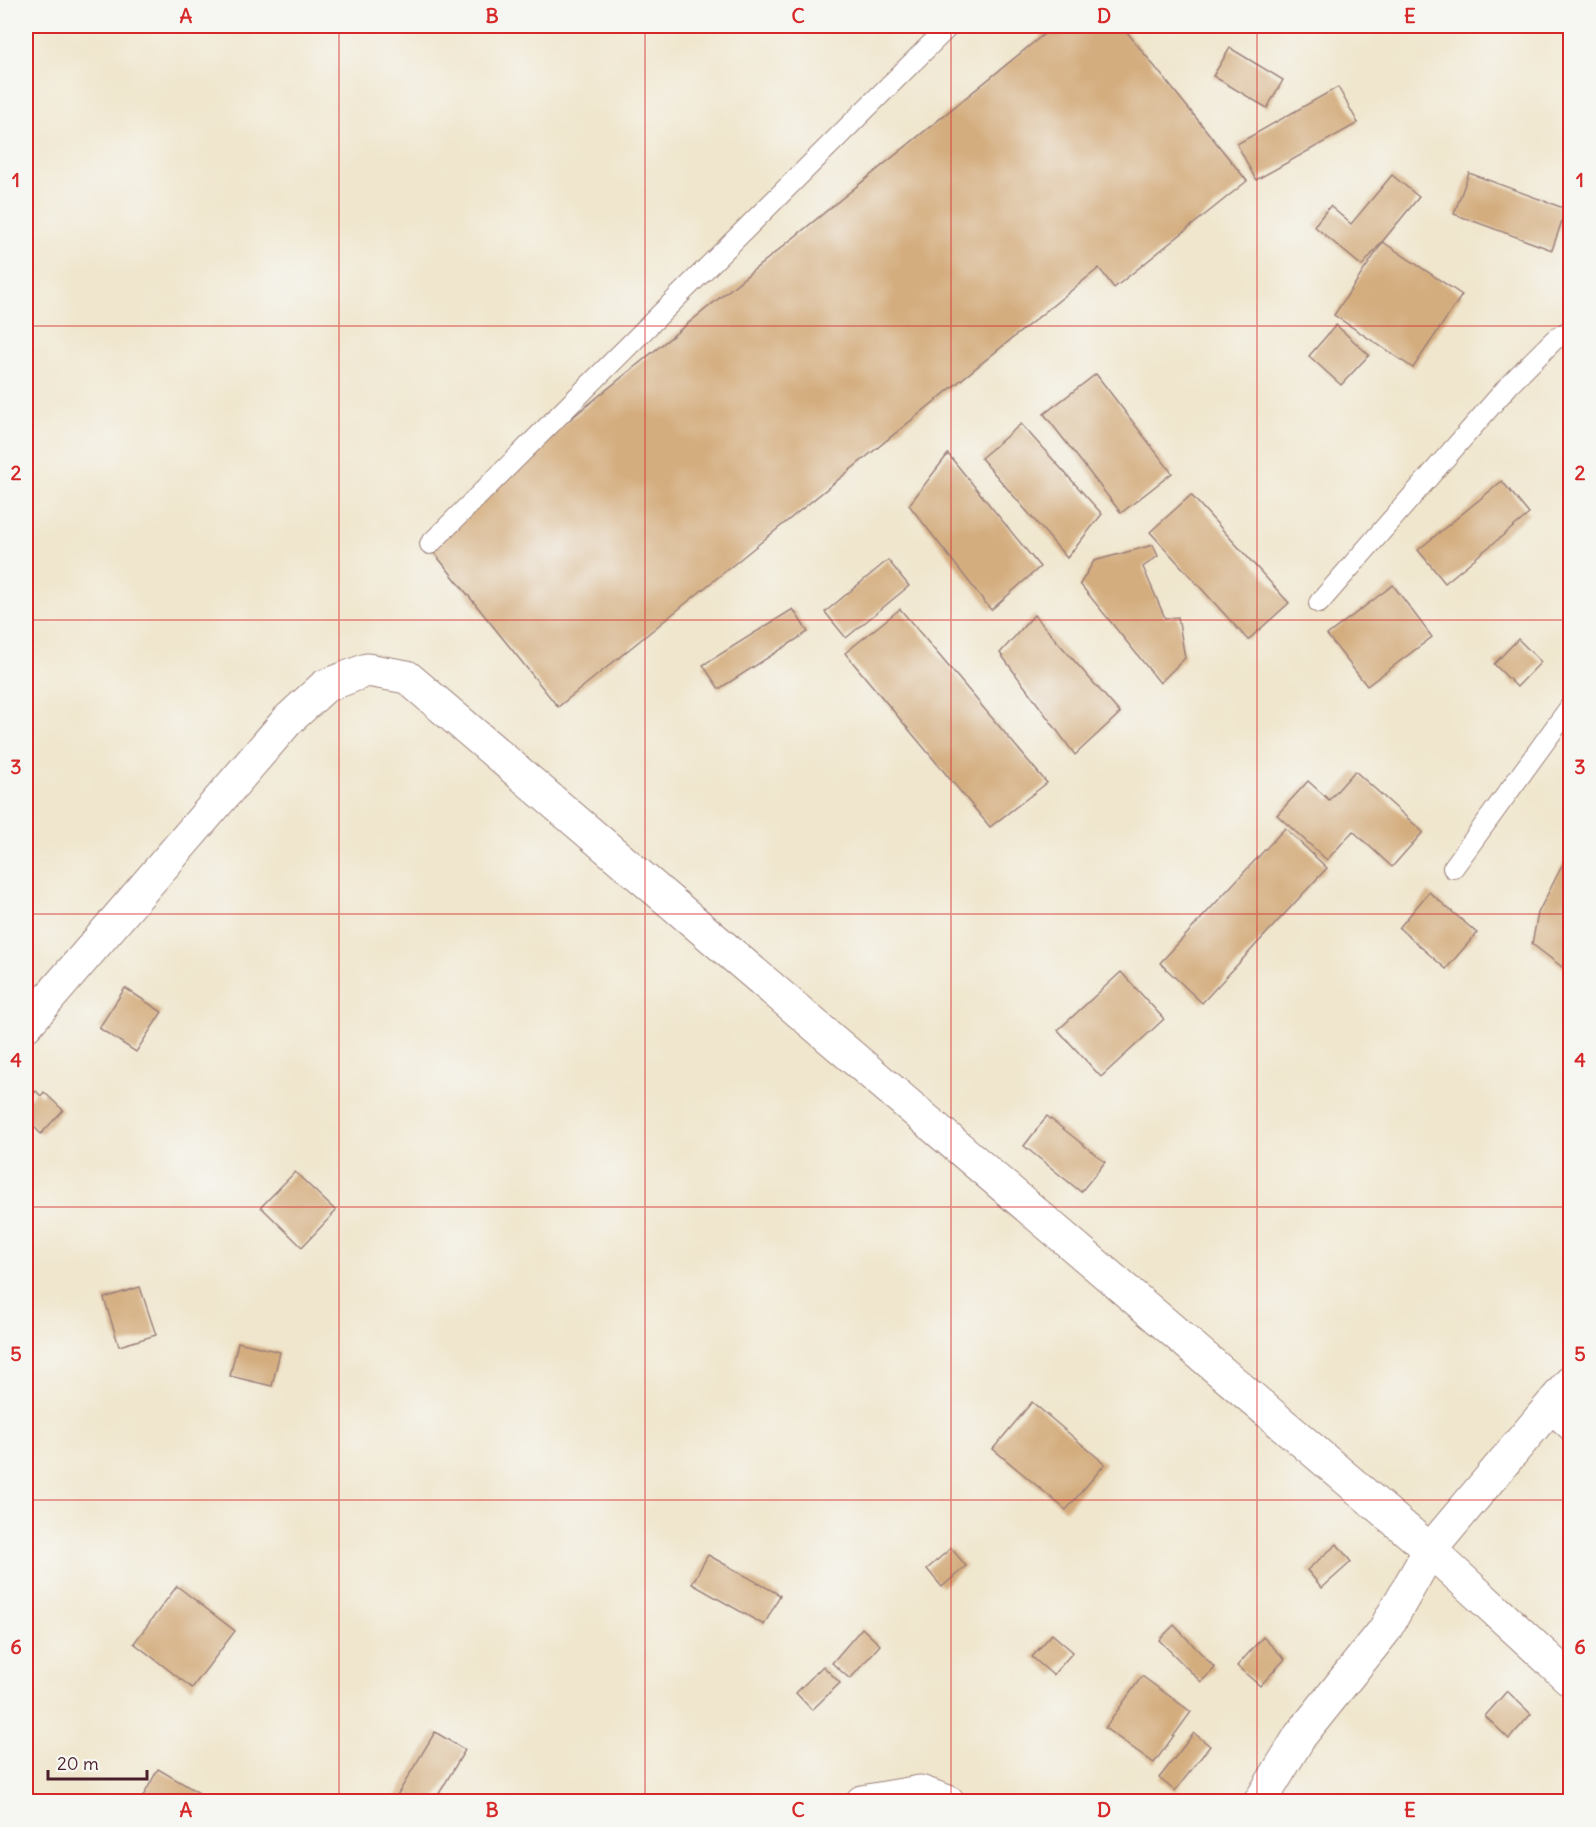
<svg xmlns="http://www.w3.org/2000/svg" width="1596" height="1827" viewBox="0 0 1596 1827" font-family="Delius,sans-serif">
  <rect width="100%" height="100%" fill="#f6f6f2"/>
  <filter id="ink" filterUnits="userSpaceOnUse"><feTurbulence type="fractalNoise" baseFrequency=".0167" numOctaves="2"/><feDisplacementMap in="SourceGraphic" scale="12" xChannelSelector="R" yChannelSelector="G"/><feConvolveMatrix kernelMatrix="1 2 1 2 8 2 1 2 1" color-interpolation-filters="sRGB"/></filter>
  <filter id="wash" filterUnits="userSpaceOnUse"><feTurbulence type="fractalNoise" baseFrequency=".008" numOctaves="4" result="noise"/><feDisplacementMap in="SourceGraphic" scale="24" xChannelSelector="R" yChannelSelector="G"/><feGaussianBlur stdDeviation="1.35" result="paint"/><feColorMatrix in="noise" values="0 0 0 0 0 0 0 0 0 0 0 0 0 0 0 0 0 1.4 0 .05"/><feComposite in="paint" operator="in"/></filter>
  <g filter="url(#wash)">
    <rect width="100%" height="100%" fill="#f0e6cd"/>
    <g id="blocks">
      <!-- building -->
      <g fill="#d4ad7f">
        <polygon points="1054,26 1122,26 1247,181 1114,288 1099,268 558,707 423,539"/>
        <polygon points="1230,48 1283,80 1267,108 1213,76"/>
        <polygon points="1338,87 1358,123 1256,180 1237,144"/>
        <polygon points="1469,173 1566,209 1552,250 1454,214"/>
        <polygon points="1392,175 1419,197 1362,266 1314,226 1330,206 1351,224"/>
        <polygon points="1383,242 1462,295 1413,368 1334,315"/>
        <polygon points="1336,325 1369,355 1341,385 1309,356"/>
        <polygon points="1096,374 1172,473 1121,513 1044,414"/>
        <polygon points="1021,424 1102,514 1067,558 981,458"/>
        <polygon points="948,454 1040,567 991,610 909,505"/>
        <polygon points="1502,481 1529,514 1445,583 1418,550"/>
        <polygon points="1191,495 1289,603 1248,640 1150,532"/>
        <polygon points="1153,545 1158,556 1143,567 1165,618 1178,617 1185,658 1160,683 1080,584 1094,561"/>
        <polygon points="888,560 909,586 846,638 825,612"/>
        <polygon points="1393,585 1432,637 1367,686 1327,635"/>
        <polygon points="793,609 808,632 719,689 703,665"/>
        <polygon points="900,609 1047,783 990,827 845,653"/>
        <polygon points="1034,615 1120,713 1075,755 1000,653"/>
        <polygon points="1518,639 1541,662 1517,687 1494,664"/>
        <polygon points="1355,771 1423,832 1392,867 1353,831 1327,860 1277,815 1308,781 1329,800"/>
        <polygon points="1285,828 1327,868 1202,1003 1160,963"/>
        <polygon points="1570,850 1570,973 1532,944 1538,913"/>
        <polygon points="1429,892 1477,933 1446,969 1399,928"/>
        <polygon points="1121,972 1164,1019 1101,1077 1058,1030"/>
        <polygon points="125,988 162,1012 136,1052 99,1028"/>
        <polygon points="36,1091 41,1096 44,1092 63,1110 41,1134 26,1119 26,1103"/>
        <polygon points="1047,1116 1105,1162 1081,1192 1024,1146"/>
        <polygon points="295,1172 336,1211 302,1247 261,1207"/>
        <polygon points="140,1287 156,1335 119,1346 104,1298"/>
        <polygon points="238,1342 280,1352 272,1386 230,1376"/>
        <polygon points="1032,1402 1105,1464 1066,1510 993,1449"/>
        <polygon points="1337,1544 1351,1562 1322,1588 1307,1570"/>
        <polygon points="951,1548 966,1566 942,1587 927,1569"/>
        <polygon points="708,1555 780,1595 764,1625 692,1584"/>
        <polygon points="177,1586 235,1631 192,1688 134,1643"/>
        <polygon points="1174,1625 1215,1668 1201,1682 1159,1640"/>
        <polygon points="862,1628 880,1645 850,1679 832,1663"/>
        <polygon points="1052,1634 1073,1652 1053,1675 1032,1657"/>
        <polygon points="1263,1637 1285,1659 1260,1686 1237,1666"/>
        <polygon points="823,1666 840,1683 812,1710 796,1693"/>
        <polygon points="1142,1676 1191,1712 1154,1763 1105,1728"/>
        <polygon points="1507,1691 1531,1714 1509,1739 1485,1716"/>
        <polygon points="435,1732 465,1750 434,1802 393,1802"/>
        <polygon points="1194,1733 1210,1746 1175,1791 1159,1778"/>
        <polygon points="158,1769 206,1797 203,1802 140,1802"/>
      </g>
    </g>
  </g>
  <g filter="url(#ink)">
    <use href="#blocks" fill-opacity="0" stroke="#9d827c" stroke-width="1.5"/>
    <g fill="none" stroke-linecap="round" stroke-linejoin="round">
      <!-- service casing -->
      <g stroke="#9d827c" stroke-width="22">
        <g id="service">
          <polyline points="430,544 949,26"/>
          <polyline points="1319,603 1510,384 1554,340 1570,330"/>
          <polyline points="1453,868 1570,707"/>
          <polyline points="1548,1411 1570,1431"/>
        </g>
      </g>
      <!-- minor casing -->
      <g stroke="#9d827c" stroke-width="35">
        <g id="minor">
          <polyline points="26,1025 288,720 325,686 367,670 407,677 1430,1550 1570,1679"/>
          <polyline points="862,1802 920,1792 948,1802"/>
          <polyline points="1260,1802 1300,1736 1384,1631 1430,1550 1570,1383"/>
        </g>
      </g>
      <!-- service -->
      <use href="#service" stroke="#fff" stroke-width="20"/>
      <!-- minor -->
      <use href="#minor" stroke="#fff" stroke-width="33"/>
    </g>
  </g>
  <!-- grid -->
  <path fill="none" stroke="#d62828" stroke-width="1.5" stroke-opacity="0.55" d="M339,26v1776M645,26v1776M951,26v1776M1257,26v1776M26,326h1544M26,620h1544M26,914h1544M26,1207h1544M26,1500h1544"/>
  <!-- margin -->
  <rect width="1596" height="1827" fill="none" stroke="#f6f6f2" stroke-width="66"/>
  <!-- scale -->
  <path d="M48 1770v9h99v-9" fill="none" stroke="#4a1f2b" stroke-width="3"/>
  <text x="57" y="1770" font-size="18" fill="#4a1f2b" stroke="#f6f6f2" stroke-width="4.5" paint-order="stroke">20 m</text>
  <rect x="33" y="33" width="1530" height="1761" fill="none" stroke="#d62828" stroke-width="2"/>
  <g font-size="20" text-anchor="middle" font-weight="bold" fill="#d62828">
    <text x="186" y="23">A</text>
    <text x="492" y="23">B</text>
    <text x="798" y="23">C</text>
    <text x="1104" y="23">D</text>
    <text x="1410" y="23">E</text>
    <text x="16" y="187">1</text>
    <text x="1580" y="187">1</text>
    <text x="16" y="480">2</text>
    <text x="1580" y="480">2</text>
    <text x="16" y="774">3</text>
    <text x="1580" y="774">3</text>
    <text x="16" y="1067">4</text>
    <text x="1580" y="1067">4</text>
    <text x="16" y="1361">5</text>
    <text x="1580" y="1361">5</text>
    <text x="16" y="1654">6</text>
    <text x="1580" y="1654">6</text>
    <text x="186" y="1817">A</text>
    <text x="492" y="1817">B</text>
    <text x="798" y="1817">C</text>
    <text x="1104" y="1817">D</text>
    <text x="1410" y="1817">E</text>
  </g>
</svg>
